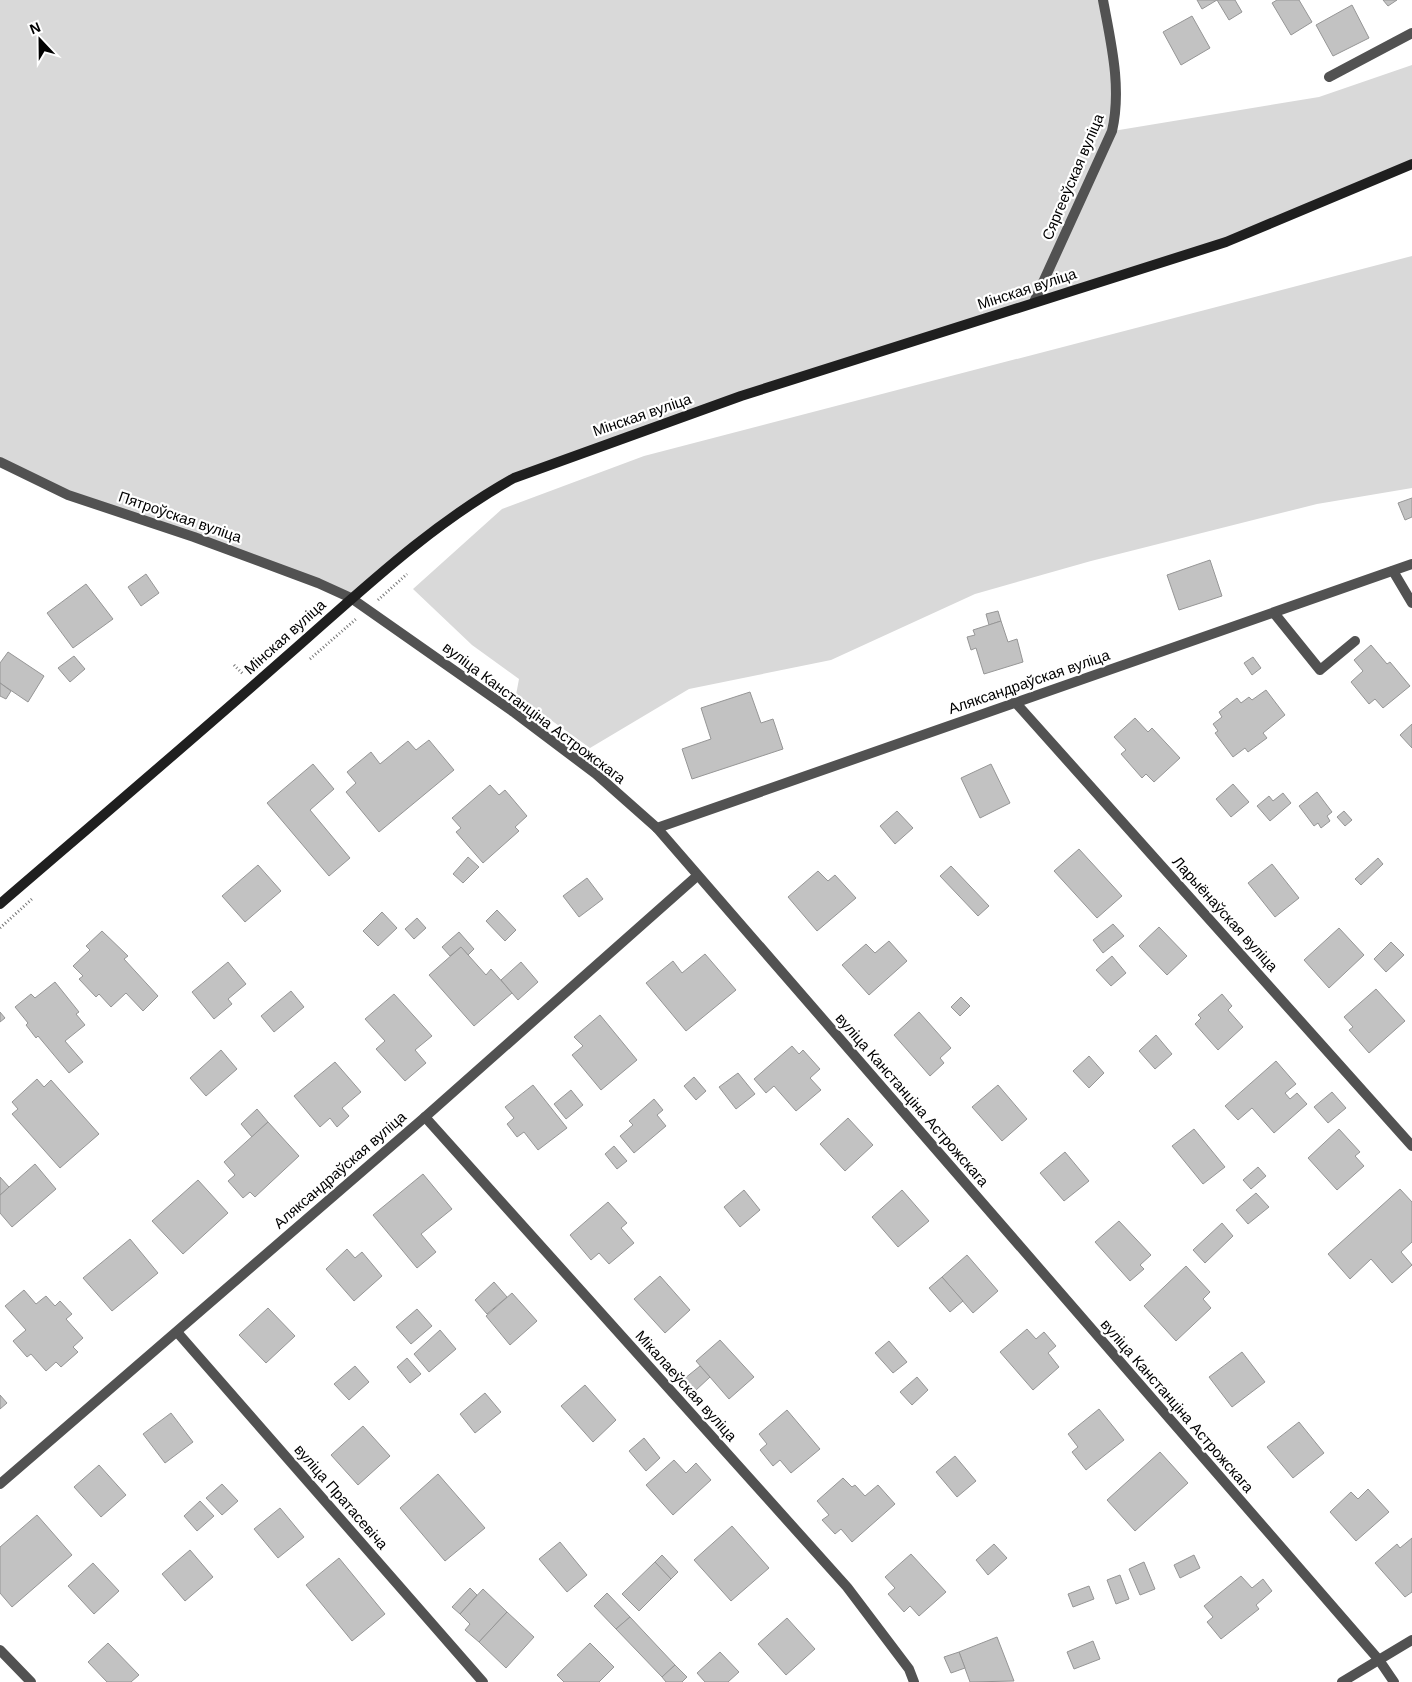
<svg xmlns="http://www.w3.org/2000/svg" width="1412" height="1682" viewBox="0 0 1412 1682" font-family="Helvetica,sans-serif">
  <rect width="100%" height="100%" fill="#fff"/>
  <!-- green -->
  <g fill="#d9d9d9">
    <polygon points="0,0 1103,0 1109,33 1113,131 1319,97 1412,65 1412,164 1226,242 557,461 479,498 351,598 68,495 0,462"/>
    <polygon points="1412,256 1412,488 1317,504 1091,561 975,594 831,660 689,689 590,748 516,695 519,679 472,645 413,589 502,509 644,456"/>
  </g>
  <!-- building -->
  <g fill="#c2c2c2" stroke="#969696">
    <polygon points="1197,0 1217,0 1202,9"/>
    <polygon points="1217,0 1235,0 1242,12 1229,20"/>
    <polygon points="1277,0 1299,0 1312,22 1291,35 1272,3"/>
    <polygon points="1383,0 1397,0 1388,6"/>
    <polygon points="1352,5 1369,38 1333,56 1316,25"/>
    <polygon points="1192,16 1210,48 1181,65 1163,32"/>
    <polygon points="1412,498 1412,517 1405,520 1398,503"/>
    <polygon points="1210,560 1222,596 1179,610 1167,575"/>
    <polygon points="146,574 159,593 141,606 128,587"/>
    <polygon points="86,584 113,619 73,648 47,613"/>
    <polygon points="998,611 1001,621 989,625 986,614"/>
    <polygon points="1001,621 1008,642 1017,639 1023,662 984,674 976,648 971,650 967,637 975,635 973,630"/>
    <polygon points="1371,645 1387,664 1390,662 1410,686 1383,708 1375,699 1369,704 1351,682 1363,671 1354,660"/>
    <polygon points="8,652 44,676 28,702 0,683 0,663"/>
    <polygon points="74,656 85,669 70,682 58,668"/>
    <polygon points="1253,657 1261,668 1252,675 1244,663"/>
    <polygon points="0,683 11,691 6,699 0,696"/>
    <polygon points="1266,690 1285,715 1263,733 1267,738 1248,752 1245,748 1233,757 1215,733 1218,731 1213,724 1222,717 1219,712 1237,698 1241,703 1249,697 1252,700"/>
    <polygon points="750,692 761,723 773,719 783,749 692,779 682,749 711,739 701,708"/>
    <polygon points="1135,718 1148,732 1152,728 1180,758 1154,782 1146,774 1142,778 1121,754 1126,750 1114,737"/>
    <polygon points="1412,724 1412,748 1400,735"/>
    <polygon points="429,740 454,770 379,832 346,792 356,783 347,772 371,752 380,764 408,741 416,750"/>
    <polygon points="313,764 334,789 310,810 350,858 329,876 267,803"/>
    <polygon points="991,764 1010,803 980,818 961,778"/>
    <polygon points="1233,784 1249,802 1231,817 1216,799"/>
    <polygon points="490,785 499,795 505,790 527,816 515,827 519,831 483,863 456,832 461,828 452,818"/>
    <polygon points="1317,792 1332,812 1327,816 1330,821 1321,828 1318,823 1314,826 1299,806"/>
    <polygon points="1283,793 1291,803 1270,821 1257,806 1269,796 1273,801"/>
    <polygon points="897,811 913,828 895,844 880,826"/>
    <polygon points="1344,811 1352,820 1345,826 1337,817"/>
    <polygon points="1079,849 1122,896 1097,918 1054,871"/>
    <polygon points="468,857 479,867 463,883 453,874"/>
    <polygon points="1378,858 1383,864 1361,885 1355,879"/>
    <polygon points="1272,864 1299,898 1275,917 1248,883"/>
    <polygon points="258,865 281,891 245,922 222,896"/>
    <polygon points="951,866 989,906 978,916 940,876"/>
    <polygon points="818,871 828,881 835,875 856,898 817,931 788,897"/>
    <polygon points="587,878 603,899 579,917 563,896"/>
    <polygon points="497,910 516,930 505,941 486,921"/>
    <polygon points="382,912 397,928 378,946 363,931"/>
    <polygon points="417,918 426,928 414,939 405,929"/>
    <polygon points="1113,924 1124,936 1103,953 1093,940"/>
    <polygon points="1159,927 1187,956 1167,975 1139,946"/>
    <polygon points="1339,928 1364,955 1329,988 1304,960"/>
    <polygon points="102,931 128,956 124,959 158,996 143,1011 126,993 111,1007 99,994 96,997 79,979 83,976 73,966 90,950 86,946"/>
    <polygon points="459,932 474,949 468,955 461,947 450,956 442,947"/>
    <polygon points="889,941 907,961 869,995 842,965 866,944 875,953"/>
    <polygon points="1391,942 1404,955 1386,972 1374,959"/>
    <polygon points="461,947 486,975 491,969 512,993 474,1026 429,975"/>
    <polygon points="705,954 736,990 686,1031 646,983 673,961 682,973"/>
    <polygon points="1112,956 1126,973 1111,986 1096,970"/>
    <polygon points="228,962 246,984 228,999 232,1004 214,1019 192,992"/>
    <polygon points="521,962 538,982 518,1000 501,980"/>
    <polygon points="55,982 79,1012 76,1014 85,1025 65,1041 83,1062 69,1073 38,1036 36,1038 26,1025 28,1023 15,1007 31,994 35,998"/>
    <polygon points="1376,989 1405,1021 1369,1053 1349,1030 1353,1027 1344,1017"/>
    <polygon points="291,991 304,1007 274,1032 261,1016"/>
    <polygon points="394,994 432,1036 415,1050 426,1063 405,1081 376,1049 385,1041 365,1019"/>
    <polygon points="1222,994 1232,1006 1228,1010 1243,1027 1218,1050 1195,1024 1201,1018 1198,1015"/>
    <polygon points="961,997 970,1006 960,1016 951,1007"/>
    <polygon points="0,1012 5,1018 0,1022"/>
    <polygon points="919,1012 951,1048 940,1058 944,1063 930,1076 894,1035"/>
    <polygon points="600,1015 637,1060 601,1090 572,1055 583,1046 574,1037"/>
    <polygon points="1156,1035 1172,1054 1155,1069 1139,1051"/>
    <polygon points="792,1046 799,1054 803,1050 820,1069 810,1078 821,1090 796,1111 774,1086 766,1093 754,1079"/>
    <polygon points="221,1050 237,1069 206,1096 190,1078"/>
    <polygon points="1089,1056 1104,1073 1089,1088 1073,1071"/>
    <polygon points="1276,1061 1296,1084 1285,1093 1290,1099 1297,1093 1307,1104 1274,1133 1252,1108 1238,1120 1225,1106"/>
    <polygon points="335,1062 361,1092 342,1108 349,1116 337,1127 330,1118 320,1127 294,1096"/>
    <polygon points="738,1073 755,1094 736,1109 719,1087"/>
    <polygon points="694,1077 706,1091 696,1100 684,1086"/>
    <polygon points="37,1079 44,1087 51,1080 99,1134 60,1168 12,1114 18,1109 12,1102"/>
    <polygon points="533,1085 567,1128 538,1150 524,1132 517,1137 507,1124 514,1118 505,1107"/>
    <polygon points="998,1085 1027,1119 1002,1141 972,1107"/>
    <polygon points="571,1090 583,1105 566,1119 554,1104"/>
    <polygon points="1332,1092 1346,1108 1328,1123 1314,1107"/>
    <polygon points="654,1099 663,1110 657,1115 666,1126 634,1153 620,1136 633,1125 629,1121"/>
    <polygon points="257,1109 268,1122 252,1137 241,1124"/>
    <polygon points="848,1118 873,1145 845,1171 820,1144"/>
    <polygon points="268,1122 299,1156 255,1197 250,1192 243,1198 228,1181 235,1175 224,1162"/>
    <polygon points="1194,1129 1225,1167 1203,1184 1172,1146"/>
    <polygon points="1339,1129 1360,1152 1355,1156 1364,1166 1337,1190 1308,1158"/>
    <polygon points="614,1146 627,1161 617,1169 605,1154"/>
    <polygon points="1065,1152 1089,1181 1064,1201 1040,1173"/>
    <polygon points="35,1164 56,1189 12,1227 0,1213 0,1195"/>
    <polygon points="1258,1167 1266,1176 1251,1189 1243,1180"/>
    <polygon points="423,1174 452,1209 421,1234 436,1252 417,1268 373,1215"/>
    <polygon points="0,1177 9,1187 0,1195"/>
    <polygon points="198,1180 228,1213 183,1254 152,1221"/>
    <polygon points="1400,1189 1412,1202 1412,1242 1401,1252 1412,1265 1392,1283 1371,1259 1350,1279 1328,1254"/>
    <polygon points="744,1190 760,1210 740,1227 724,1207"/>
    <polygon points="902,1190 929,1221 898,1247 872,1217"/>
    <polygon points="1256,1193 1269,1207 1248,1224 1236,1210"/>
    <polygon points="608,1202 627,1223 621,1228 634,1243 609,1264 599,1253 591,1260 570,1235"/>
    <polygon points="1119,1221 1151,1255 1140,1265 1144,1269 1130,1281 1095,1242"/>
    <polygon points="1222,1223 1233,1236 1205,1263 1193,1250"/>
    <polygon points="130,1239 158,1273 112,1311 83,1278"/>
    <polygon points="347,1249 355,1258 362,1252 382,1276 354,1301 326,1269"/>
    <polygon points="967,1255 998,1291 973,1313 942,1277"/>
    <polygon points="1186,1266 1210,1292 1203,1299 1211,1308 1176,1341 1144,1306"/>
    <polygon points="660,1276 690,1310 665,1333 634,1299"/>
    <polygon points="942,1277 963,1301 950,1312 929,1288"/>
    <polygon points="494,1282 507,1297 487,1314 475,1300"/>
    <polygon points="24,1290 36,1304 46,1296 55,1306 60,1301 72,1314 66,1319 83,1338 73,1347 78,1352 61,1367 56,1362 46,1371 31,1354 27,1357 13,1341 26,1330 5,1306"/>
    <polygon points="512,1293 537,1321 510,1345 486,1316"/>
    <polygon points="268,1308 295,1336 266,1363 239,1335"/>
    <polygon points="417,1309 432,1326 411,1344 396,1327"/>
    <polygon points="1027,1329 1036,1339 1044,1332 1056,1346 1048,1353 1059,1367 1033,1390 1000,1352"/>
    <polygon points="440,1330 456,1349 429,1372 414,1354"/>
    <polygon points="720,1340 754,1377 729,1399 696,1361"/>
    <polygon points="889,1341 907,1362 893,1373 875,1353"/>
    <polygon points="1242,1352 1265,1382 1232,1407 1209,1377"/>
    <polygon points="407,1358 421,1374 410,1383 397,1367"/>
    <polygon points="355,1366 369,1382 349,1400 334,1384"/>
    <polygon points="700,1366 710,1377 695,1391 684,1379"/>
    <polygon points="917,1377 928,1390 912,1405 900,1392"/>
    <polygon points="585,1385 616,1420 593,1442 561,1406"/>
    <polygon points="485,1393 501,1412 475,1433 460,1414"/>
    <polygon points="0,1395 7,1403 0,1409"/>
    <polygon points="1099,1409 1124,1440 1086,1470 1072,1452 1078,1447 1068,1434"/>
    <polygon points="787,1410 820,1449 791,1473 780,1460 773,1466 760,1450 767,1444 759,1434"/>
    <polygon points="171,1413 193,1442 165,1463 143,1434"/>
    <polygon points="1299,1422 1324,1453 1293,1478 1267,1447"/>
    <polygon points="363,1426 390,1456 358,1485 331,1455"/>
    <polygon points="644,1438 660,1458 646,1471 629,1451"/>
    <polygon points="1160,1452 1188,1483 1135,1531 1107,1500"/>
    <polygon points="955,1456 976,1481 957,1497 936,1472"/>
    <polygon points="674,1460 686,1473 696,1463 711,1480 673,1515 646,1485"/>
    <polygon points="99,1465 126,1495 101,1517 74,1487"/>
    <polygon points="438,1474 485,1528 445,1561 400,1508"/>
    <polygon points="843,1478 852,1487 855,1485 865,1496 878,1485 895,1504 852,1542 841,1529 835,1534 822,1520 829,1515 817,1501"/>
    <polygon points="222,1484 238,1501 222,1515 206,1498"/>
    <polygon points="1368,1489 1389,1512 1356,1541 1330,1512 1351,1492 1358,1499"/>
    <polygon points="200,1501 214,1516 197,1531 184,1516"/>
    <polygon points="280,1508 304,1537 278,1558 254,1529"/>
    <polygon points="37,1515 72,1555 12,1607 0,1593 0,1547"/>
    <polygon points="732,1526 769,1568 731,1601 694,1560"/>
    <polygon points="1412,1538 1412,1592 1405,1597 1375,1563 1397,1544 1400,1548"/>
    <polygon points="560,1542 587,1575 567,1592 539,1559"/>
    <polygon points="994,1544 1007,1558 988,1575 976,1560"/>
    <polygon points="190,1550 213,1577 185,1601 162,1574"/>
    <polygon points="911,1554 946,1592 919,1616 910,1606 904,1612 888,1594 895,1588 885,1577"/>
    <polygon points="662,1555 678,1572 671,1579 655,1562"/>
    <polygon points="1194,1555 1200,1568 1180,1578 1174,1565"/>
    <polygon points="339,1558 385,1614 352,1641 306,1585"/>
    <polygon points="655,1562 671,1579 639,1611 622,1594"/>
    <polygon points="1144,1562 1155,1589 1140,1595 1129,1569"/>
    <polygon points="93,1563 119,1591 94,1614 68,1586"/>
    <polygon points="1120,1575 1129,1599 1116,1604 1107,1580"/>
    <polygon points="1241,1576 1252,1588 1263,1579 1272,1591 1256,1605 1259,1609 1221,1639 1207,1622 1213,1617 1204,1606"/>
    <polygon points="1089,1586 1094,1599 1073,1607 1068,1594"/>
    <polygon points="470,1588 477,1595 460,1614 452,1607"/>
    <polygon points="483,1589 507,1612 479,1642 465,1630 470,1624 460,1614"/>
    <polygon points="607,1593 630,1617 616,1629 594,1606"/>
    <polygon points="507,1612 534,1637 506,1668 479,1642"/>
    <polygon points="630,1617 675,1665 662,1677 616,1629"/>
    <polygon points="787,1618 815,1649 786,1675 758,1644"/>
    <polygon points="997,1637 1014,1681 970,1682 959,1652"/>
    <polygon points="1093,1641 1100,1659 1074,1669 1067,1652"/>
    <polygon points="108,1643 139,1675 131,1682 107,1682 88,1662"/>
    <polygon points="590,1643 614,1667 599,1682 564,1682 557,1675"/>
    <polygon points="720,1652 739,1672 728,1682 705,1682 697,1673"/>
    <polygon points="959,1652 965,1668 951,1673 944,1657"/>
    <polygon points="675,1665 687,1677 682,1682 666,1682 662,1677"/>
  </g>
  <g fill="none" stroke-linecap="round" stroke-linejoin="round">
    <!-- path -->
    <g stroke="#747474" stroke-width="3" stroke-dasharray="1 2.5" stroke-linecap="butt">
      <polyline points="378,600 407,574"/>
      <polyline points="310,659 356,619"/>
      <polyline points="234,665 243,674"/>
      <polyline points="0,928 33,898"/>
    </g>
    <!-- service -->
    <g stroke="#525252" stroke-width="10">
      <polyline points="1329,77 1412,33"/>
      <polyline points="1274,613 1320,670 1355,641"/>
    </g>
    <!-- minor -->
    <g stroke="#525252" stroke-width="10">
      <path d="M1034,302l78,-171c10,-43 -1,-88 -9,-131"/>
      <polyline points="0,462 68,495 194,537 318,583 351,598 515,713 596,774 657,828 1379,1660 1394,1682"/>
      <polyline points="1393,571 1412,603"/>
      <polyline points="1015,702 1412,1146"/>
      <polyline points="657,828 1412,564"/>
      <polyline points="425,1117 847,1587 909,1669 914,1682"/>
      <polyline points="177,1332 483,1682"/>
      <polyline points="0,1484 425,1117 697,876"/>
      <polyline points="0,1650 31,1682"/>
      <polyline points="1342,1682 1412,1640"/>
    </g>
    <!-- secondary -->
    <path stroke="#1f1f1f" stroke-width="10" d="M0,904c93,-80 187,-160 280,-242 75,-65 146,-135 234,-184l227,-82 485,-154 186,-78"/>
  </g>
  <g text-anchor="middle" stroke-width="4.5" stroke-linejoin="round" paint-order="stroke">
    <!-- street labels -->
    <g font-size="15" fill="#000" stroke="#fff">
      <text transform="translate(1073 177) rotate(-67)" y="5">Сяргееўская вуліца</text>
      <text transform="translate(1027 289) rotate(-18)" y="5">Мінская вуліца</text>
      <text transform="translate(642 415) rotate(-19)" y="5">Мінская вуліца</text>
      <text transform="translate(180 517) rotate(19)" y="5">Пятроўская вуліца</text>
      <text transform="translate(285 637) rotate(-42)" y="5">Мінская вуліца</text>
      <text transform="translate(1029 682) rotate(-19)" y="5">Аляксандраўская вуліца</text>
      <text transform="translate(534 713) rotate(37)" y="5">вуліца Канстанціна Астрожскага</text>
      <text transform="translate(1225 914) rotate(48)" y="5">Ларыёнаўская вуліца</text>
      <text transform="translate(912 1100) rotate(49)" y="5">вуліца Канстанціна Астрожскага</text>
      <text transform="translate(340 1170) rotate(-41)" y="5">Аляксандраўская вуліца</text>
      <text transform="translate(686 1386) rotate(48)" y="5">Мікалаеўская вуліца</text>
      <text transform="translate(1177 1406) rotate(49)" y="5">вуліца Канстанціна Астрожскага</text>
      <text transform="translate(341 1497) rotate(49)" y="5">вуліца Пратасевіча</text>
    </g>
  </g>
  <!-- north arrow -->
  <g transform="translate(40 40) rotate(338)" stroke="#ffffff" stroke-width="4" paint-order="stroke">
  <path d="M0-4L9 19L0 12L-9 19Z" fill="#000000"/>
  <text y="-8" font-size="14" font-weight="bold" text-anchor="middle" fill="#000000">N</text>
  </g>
</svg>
